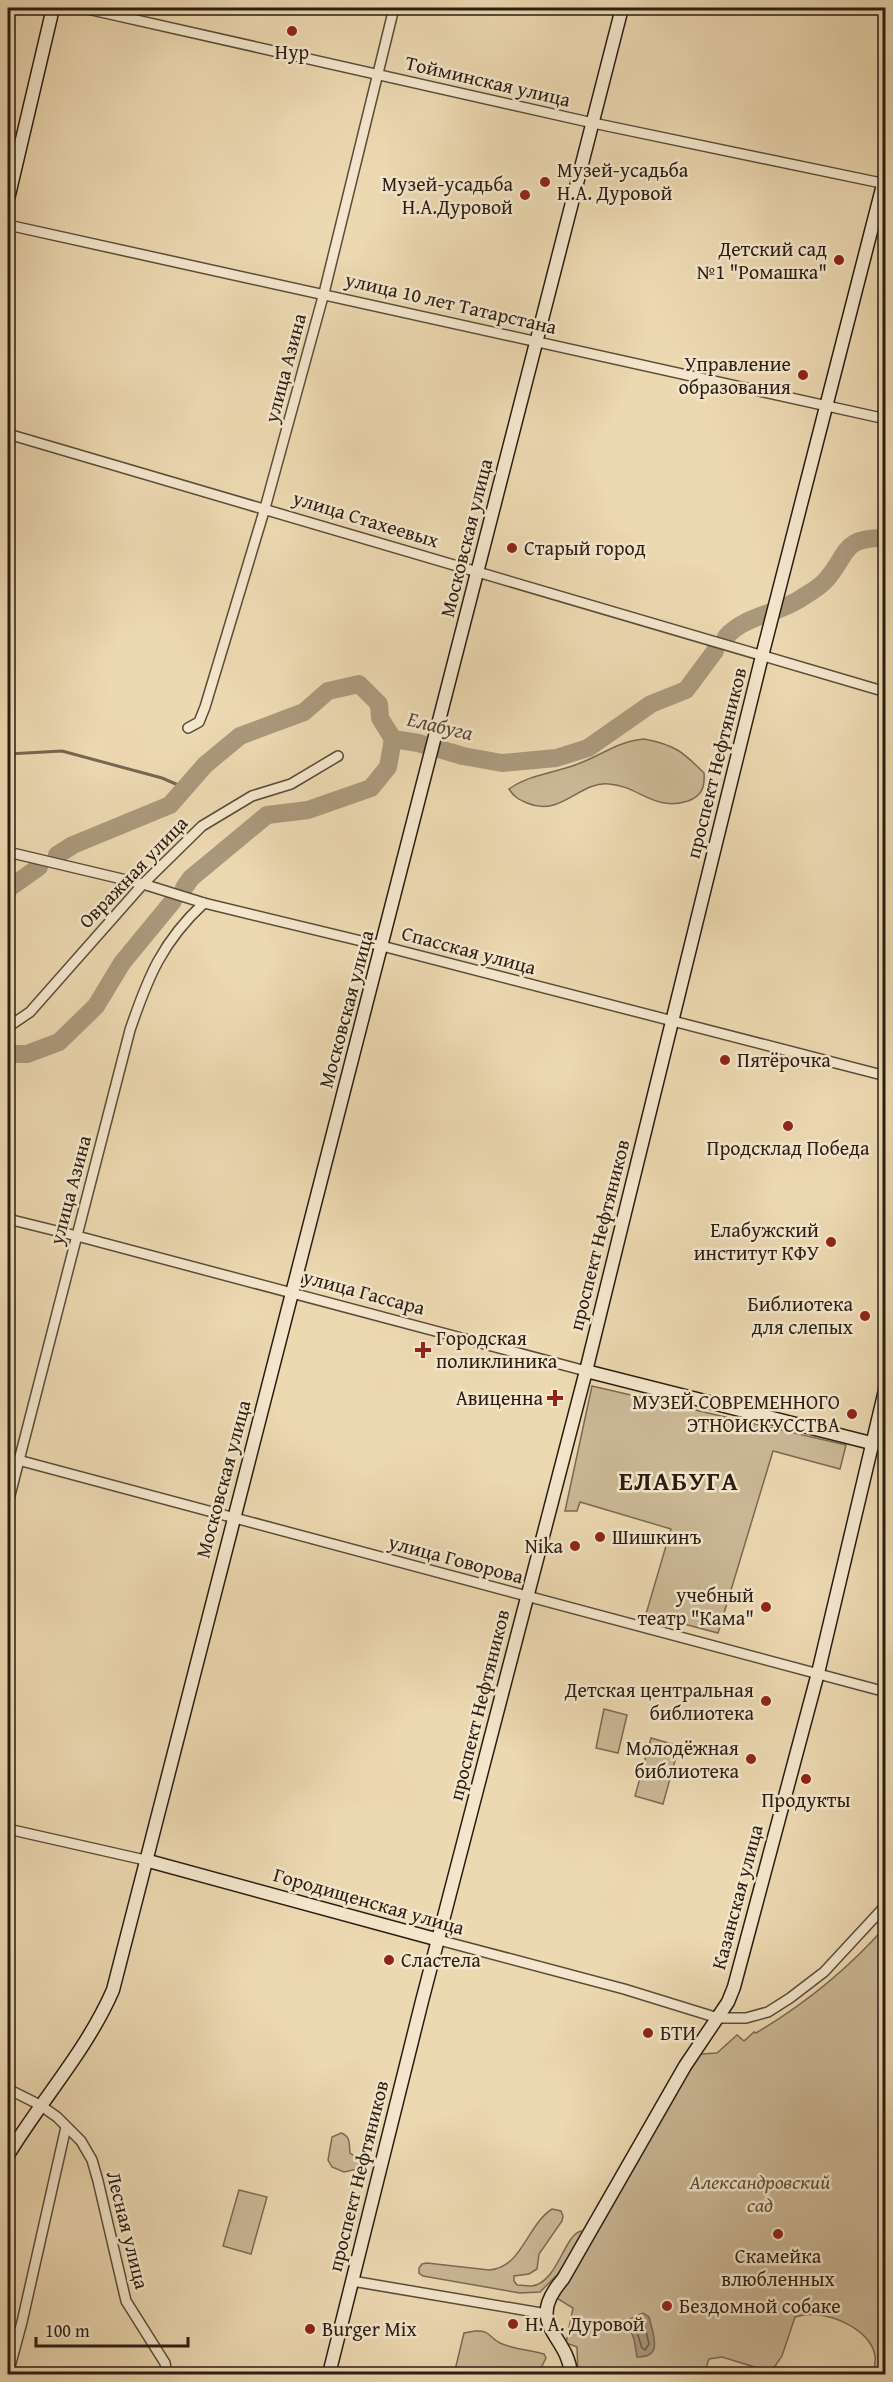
<svg xmlns="http://www.w3.org/2000/svg" width="893" height="2382" viewBox="0 0 893 2382" font-family="'Gentium Book Plus',serif">
  <rect width="100%" height="100%" fill="#ecd8b1"/>
  <filter id="stains"><feTurbulence type="fractalNoise" baseFrequency=".00333" numOctaves="4"/><feColorMatrix values="0 0 0 0 .2 0 0 0 0 .09 0 0 0 0 .02 0 0 0 .5 -.17"/></filter>
  <radialGradient id="worn" r=".72"><stop offset=".6" stop-color="#630" stop-opacity="0"/><stop offset="1" stop-color="#630" stop-opacity=".3"/></radialGradient>
  <!-- green -->
  <g fill="#cbb896" stroke="#7a6a54" stroke-width="1.5">
    <path d="M644,739c31,6 38,12 60,34 1,14 -2,23 -16,28 -34,11 -49,-15 -79,-17 -30,-3 -48,34 -82,19 -9,-4 -13,-6 -18,-14 19,-14 44,-16 66,-24 24,-8 43,-24 69,-26z"/>
    <polygon points="592,1386 846,1445 840,1469 773,1451 718,1633 646,1614 671,1529 580,1502 577,1511 565,1511"/>
    <polygon points="604,1709 627,1715 618,1753 596,1748"/>
    <polygon points="651,1738 679,1746 663,1804 635,1796"/>
    <path d="M885,1927v447h-12c1,-5 3,-13 2,-18 -4,-29 -55,-49 -80,-39l-13,39 -11,16 -49,-15 -13,2 -5,15h-126l-1,-27 -11,-4 7,-35 -18,-11 135,-231 11,-12 16,-1 20,-18 7,6 10,-9 2,1c49,-29 91,-63 129,-106z"/>
    <path d="M341,2133c10,3 8,12 9,20l9,6 -1,10 -14,3 -12,-5 -4,-7 4,-23z"/>
    <polygon points="239,2190 267,2197 251,2254 223,2246"/>
    <path d="M552,2209l9,2 2,5 -1,5 -23,33 -2,15 -8,5 -15,2v5l3,4c5,0 10,1 15,1 26,-4 32,-51 49,-55l2,3 -24,39 -19,19 -20,1 -97,-17 -4,-3v-5l3,-4 5,-1 62,7c34,-3 37,-44 63,-61z"/>
    <path d="M475,2331c16,-1 14,7 25,12 12,6 30,7 44,11l2,4 -8,16h-84l10,-41z"/>
  </g>
  <!-- water -->
  <path fill="#aa987b" stroke="#766751" stroke-width="1.5" d="M643,2313l6,4c4,17 15,41 -12,40l-3,-18 -6,-15 2,-5z"/>
  <g fill="none" stroke-linecap="round" stroke-linejoin="round">
    <!-- shore -->
    <polygon stroke="#6a5a46" stroke-width="1.5" points="641,2321 644,2323 649,2344 645,2350 642,2348 635,2326"/>
    <!-- stream -->
    <polyline stroke="#766751" stroke-width="3" points="8,754 62,751 162,778 185,788"/>
    <!-- river -->
    <g stroke="#aa987b" stroke-width="18">
      <path d="M726,637c18,-22 54,-23 77,-40 8,-5 17,-10 23,-17 23,-26 15,-43 60,-42"/>
      <polyline points="57,855 73,845 170,805 205,765 240,736 304,712 328,691 359,684 379,704 380,718 393,739 418,743 463,756 502,763 556,758 588,748 651,704 686,690 715,651"/>
      <polyline points="184,888 191,878 267,815 308,810 371,788 388,767 393,739"/>
      <polyline points="8,889 39,867"/>
      <polyline points="8,1054 27,1054 59,1042 96,1006 122,963 173,901"/>
    </g>
    <!-- street casing -->
    <g stroke="#5a4c39" stroke-width="12">
      <g id="street">
        <polyline points="83,8 593,123 886,184"/>
        <polyline points="8,225 886,419"/>
        <polyline points="8,434 886,692"/>
        <polyline points="188,728 199,722 205,707 265,508 324,293 394,8"/>
        <polyline points="8,852 143,884 204,903 382,946 886,1076"/>
        <polyline points="8,1027 30,1012 143,884 202,826 252,796 291,784 338,756"/>
        <polyline points="8,1219 77,1236 586,1371"/>
        <polyline points="871,1443 886,1446"/>
        <polyline points="18,1460 886,1692"/>
        <path d="M8,1503l122,-473c18,-53 32,-88 74,-127"/>
        <polyline points="8,1829 145,1860"/>
        <polyline points="439,1940 624,1989 718,2018 746,2018 768,2012 790,1998 824,1972 886,1905"/>
        <polyline points="8,2089 40,2105 57,2117 81,2141 92,2160 98,2181 126,2301 165,2363 167,2374"/>
        <polyline points="352,2281 547,2314"/>
        <polyline points="8,2374 22,2322 66,2127"/>
      </g>
    </g>
    <!-- secondary casing -->
    <g stroke="#291d11" stroke-width="15">
      <g id="secondary">
        <polyline points="8,199 53,8"/>
        <polyline points="586,1371 871,1443"/>
        <polyline points="145,1860 439,1940"/>
        <path d="M8,2155c34,-56 79,-105 105,-165l509,-1982"/>
        <polyline points="329,2374 422,2001 586,1371 762,656 886,173"/>
        <path d="M571,2374c-3,-40 -48,-49 -8,-95l122,-213 43,-64 6,-15 84,-314 68,-287"/>
      </g>
    </g>
    <!-- street -->
    <use href="#street" stroke="#f3e6cc" stroke-width="9"/>
    <!-- secondary -->
    <use href="#secondary" stroke="#f3e6cc" stroke-width="12"/>
  </g>
  <!-- markers -->
  <g fill="#8f2418" stroke="#f3e6cc" stroke-width="2">
    <circle cx="292" cy="31" r="6"/>
    <circle cx="545" cy="182" r="6"/>
    <circle cx="525" cy="195" r="6"/>
    <circle cx="839" cy="260" r="6"/>
    <circle cx="803" cy="375" r="6"/>
    <circle cx="512" cy="548" r="6"/>
    <circle cx="725" cy="1060" r="6"/>
    <circle cx="788" cy="1126" r="6"/>
    <circle cx="831" cy="1242" r="6"/>
    <circle cx="865" cy="1316" r="6"/>
    <path d="M420 1341h6v6h6v6h-6v6h-6v-6h-6v-6h6z"/>
    <path d="M552 1389h6v6h6v6h-6v6h-6v-6h-6v-6h6z"/>
    <circle cx="852" cy="1414" r="6"/>
    <circle cx="600" cy="1537" r="6"/>
    <circle cx="575" cy="1546" r="6"/>
    <circle cx="766" cy="1607" r="6"/>
    <circle cx="766" cy="1701" r="6"/>
    <circle cx="751" cy="1759" r="6"/>
    <circle cx="806" cy="1779" r="6"/>
    <circle cx="389" cy="1960" r="6"/>
    <circle cx="648" cy="2033" r="6"/>
    <circle cx="778" cy="2234" r="6"/>
    <circle cx="667" cy="2306" r="6"/>
    <circle cx="513" cy="2324" r="6"/>
    <circle cx="310" cy="2329" r="6"/>
  </g>
  <g text-anchor="middle" stroke-width="5" stroke-linejoin="round" paint-order="stroke">
    <!-- poi labels -->
    <g font-size="20" fill="#291d11" stroke="#f3e6cc" text-anchor="end">
      <text x="292" y="59" text-anchor="middle">Нур</text>
      <text x="557" y="177" text-anchor="start">Музей-усадьба<tspan x="557" dy="23">Н.А. Дуровой</tspan></text>
      <text x="513" y="191">Музей-усадьба<tspan x="513" dy="23">Н.А.Дуровой</tspan></text>
      <text x="827" y="256">Детский сад<tspan x="827" dy="23">№1 "Ромашка"</tspan></text>
      <text x="791" y="371">Управление<tspan x="791" dy="23">образования</tspan></text>
      <text x="524" y="555" text-anchor="start">Старый город</text>
      <text x="737" y="1067" text-anchor="start">Пятёрочка</text>
      <text x="788" y="1155" text-anchor="middle">Продсклад Победа</text>
      <text x="819" y="1237">Елабужский<tspan x="819" dy="23">институт КФУ</tspan></text>
      <text x="853" y="1311">Библиотека<tspan x="853" dy="23">для слепых</tspan></text>
      <text x="436" y="1345" text-anchor="start">Городская<tspan x="436" dy="23">поликлиника</tspan></text>
      <text x="543" y="1405">Авиценна</text>
      <text x="840" y="1409">МУЗЕЙ СОВРЕМЕННОГО<tspan x="840" dy="23">ЭТНОИСКУССТВА</tspan></text>
      <text x="612" y="1544" text-anchor="start">Шишкинъ</text>
      <text x="563" y="1553">Nika</text>
      <text x="754" y="1602">учебный<tspan x="754" dy="23">театр "Кама"</tspan></text>
      <text x="754" y="1697">Детская центральная<tspan x="754" dy="23">библиотека</tspan></text>
      <text x="739" y="1755">Молодёжная<tspan x="739" dy="23">библиотека</tspan></text>
      <text x="806" y="1807" text-anchor="middle">Продукты</text>
      <text x="401" y="1967" text-anchor="start">Сластела</text>
      <text x="660" y="2040" text-anchor="start">БТИ</text>
      <text x="778" y="2263" text-anchor="middle">Скамейка<tspan x="778" dy="23">влюбленных</tspan></text>
      <text x="679" y="2313" text-anchor="start">Бездомной собаке</text>
      <text x="525" y="2331" text-anchor="start">Н. А. Дуровой</text>
      <text x="322" y="2336" text-anchor="start">Burger Mix</text>
    </g>
    <!-- street labels -->
    <g font-size="20" fill="#291d11" stroke="#f3e6cc">
      <text transform="translate(488 81) rotate(13)" y="7">Тойминская улица</text>
      <text transform="translate(451 303) rotate(13)" y="7">улица 10 лет Татарстана</text>
      <text transform="translate(285 368) rotate(-75)" y="7">улица Азина</text>
      <text transform="translate(366 519) rotate(17)" y="7">улица Стахеевых</text>
      <text transform="translate(466 538) rotate(-76)" y="7">Московская улица</text>
      <text transform="translate(716 763) rotate(-76)" y="7">проспект Нефтяников</text>
      <text transform="translate(133 872) rotate(-46)" y="7">Овражная улица</text>
      <text transform="translate(469 950) rotate(15)" y="7">Спасская улица</text>
      <text transform="translate(346 1009) rotate(-75)" y="7">Московская улица</text>
      <text transform="translate(70 1190) rotate(-75)" y="7">улица Азина</text>
      <text transform="translate(599 1235) rotate(-76)" y="7">проспект Нефтяников</text>
      <text transform="translate(364 1292) rotate(15)" y="7">улица Гассара</text>
      <text transform="translate(223 1479) rotate(-75)" y="7">Московская улица</text>
      <text transform="translate(456 1559) rotate(15)" y="7">улица Говорова</text>
      <text transform="translate(479 1705) rotate(-76)" y="7">проспект Нефтяников</text>
      <text transform="translate(737 1897) rotate(-75)" y="7">Казанская улица</text>
      <text transform="translate(369 1901) rotate(16)" y="7">Городищенская улица</text>
      <text transform="translate(358 2176) rotate(-76)" y="7">проспект Нефтяников</text>
      <text transform="translate(128 2230) rotate(76)" y="7">Лесная улица</text>
    </g>
    <!-- park labels -->
    <g font-size="20" font-style="italic" fill="#5a4c39" stroke="#f3e6cc">
      <text x="760" y="2189">Александровский<tspan x="760" dy="23">сад</tspan></text>
    </g>
    <!-- water labels -->
    <g font-size="21" font-style="italic" fill="#564836" stroke="#f3e6cc">
      <text transform="translate(440 726) rotate(13)" y="7">Елабуга</text>
    </g>
    <!-- district labels -->
    <g font-size="26" font-weight="bold" letter-spacing="1.5" fill="#291d11" stroke="#f3e6cc">
      <text x="679" y="1490">ЕЛАБУГА</text>
    </g>
  </g>
  <!-- margin -->
  <rect width="893" height="2382" fill="none" stroke="#ecd8b1" stroke-width="30"/>
  <rect x="9" y="9" width="875" height="2364" fill="none" stroke="#291d11" stroke-width="3"/>
  <rect x="15" y="15" width="863" height="2352" fill="none" stroke="#291d11" stroke-width="1.5"/>
  <!-- scale -->
  <path d="M36 2337v9h152v-9" fill="none" stroke="#291d11" stroke-width="3"/>
  <text x="45" y="2337" font-size="18" fill="#291d11" stroke="#f3e6cc" stroke-width="4.5" paint-order="stroke">100 m</text>
  <rect width="100%" height="100%" filter="url(#stains)"/>
  <rect width="100%" height="100%" fill="url(#worn)"/>
</svg>
